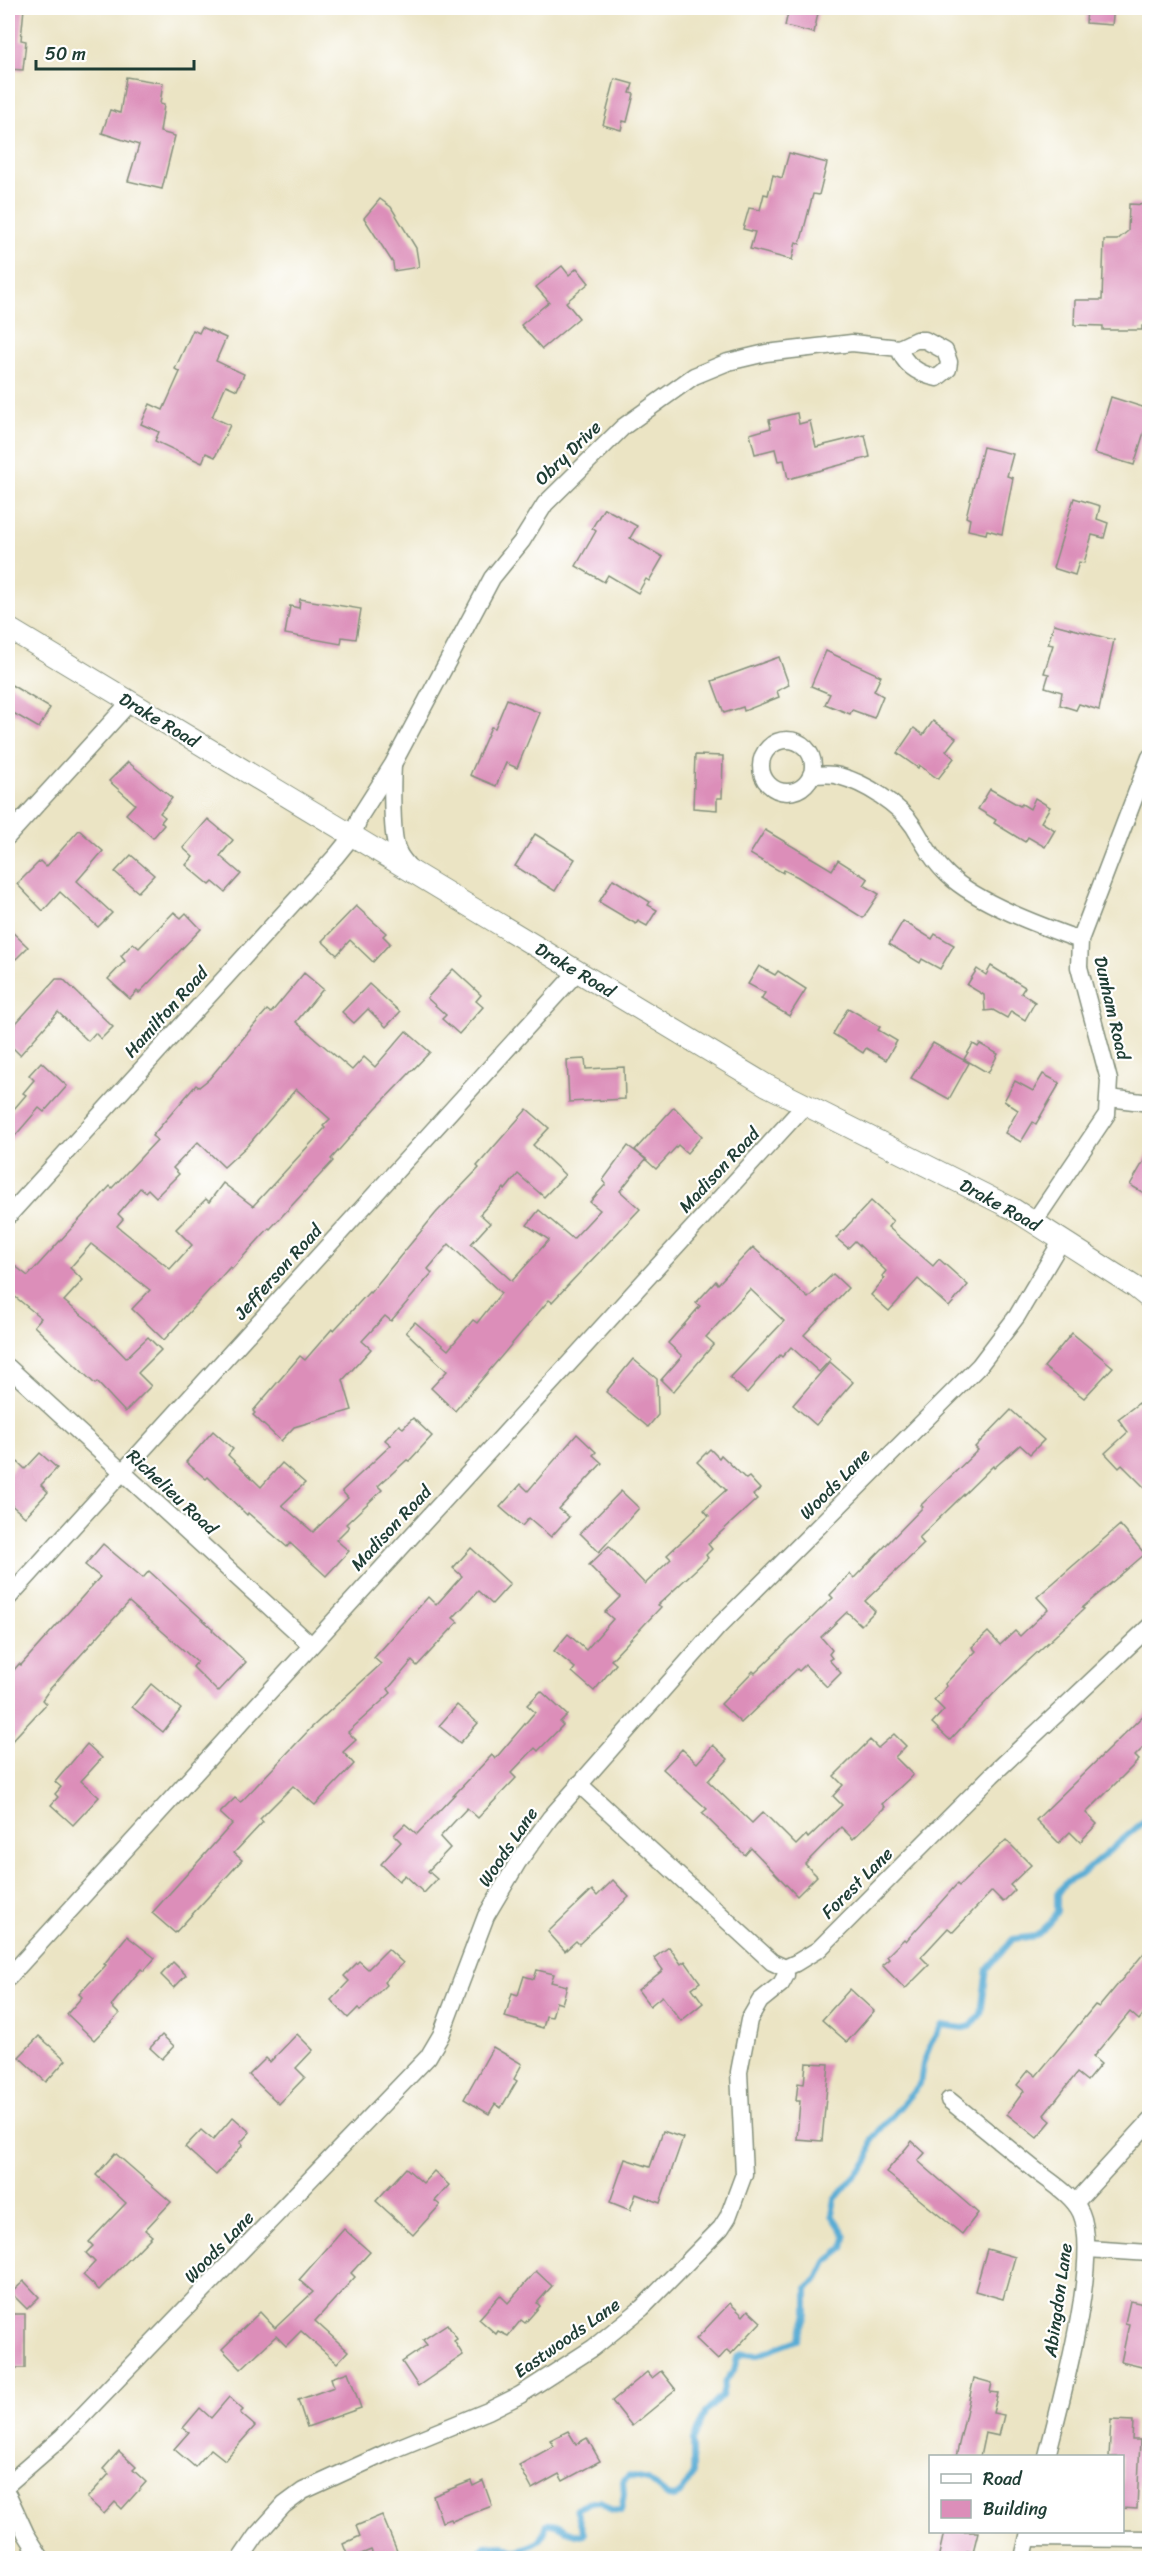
<svg xmlns="http://www.w3.org/2000/svg" width="1157" height="2566" viewBox="0 0 1157 2566" font-family="Sriracha,sans-serif">
  <rect width="100%" height="100%" fill="#fff"/>
  <filter id="ink" filterUnits="userSpaceOnUse"><feTurbulence type="fractalNoise" baseFrequency=".0167" numOctaves="2"/><feDisplacementMap in="SourceGraphic" scale="12" xChannelSelector="R" yChannelSelector="G"/><feConvolveMatrix kernelMatrix="1 2 1 2 8 2 1 2 1" color-interpolation-filters="sRGB"/></filter>
  <filter id="wash" filterUnits="userSpaceOnUse"><feTurbulence type="fractalNoise" baseFrequency=".008" numOctaves="4" result="noise"/><feDisplacementMap in="SourceGraphic" scale="24" xChannelSelector="R" yChannelSelector="G"/><feGaussianBlur stdDeviation="1.35" result="paint"/><feColorMatrix in="noise" values="0 0 0 0 0 0 0 0 0 0 0 0 0 0 0 0 0 1.4 0 .05"/><feComposite in="paint" operator="in"/></filter>
  <g filter="url(#wash)">
    <rect width="100%" height="100%" fill="#ebe4c4"/>
    <g fill="none" stroke-linecap="round" stroke-linejoin="round">
      <!-- stream -->
      <path stroke="#58acd4" stroke-width="6" d="M473,2558l12,-12 18,-1 11,6c20,-7 27,-5 32,-27 15,-2 26,14 38,10l-8,-25 15,-7 9,-1 12,9 9,1 3,-17 -1,-12 5,-6 20,4 20,16 6,1 7,-3 12,-21v-32l12,-28 17,-17 3,-14 9,-12 3,-12 5,-4 16,1 40,-15 9,-26v-26l11,-9 8,-17 18,-14 2,-12 -14,-21 3,-16 33,-38 4,-22 48,-55 3,-20 8,-21 11,-18 21,3 8,-2 10,-12 6,-45 26,-30 23,-3 14,-13 7,-12v-17l8,-11 16,-8 69,-59"/>
    </g>
    <g id="blocks">
      <!-- building -->
      <g fill="#dc8eb9" fill-rule="evenodd">
        <polygon points="8,8 24,8 21,40 26,41 23,70 8,69"/>
        <polygon points="789,8 819,8 814,33 785,26"/>
        <polygon points="1087,8 1114,8 1112,25 1086,23"/>
        <polygon points="126,77 163,83 160,104 164,105 160,132 175,136 162,189 128,181 139,145 102,133 110,110 120,113"/>
        <polygon points="615,79 633,84 630,93 634,94 627,122 623,121 621,130 603,125"/>
        <polygon points="789,153 827,163 819,195 813,194 800,244 796,242 792,260 750,249 755,232 743,229 749,208 760,210 764,194 768,195 773,175 782,178"/>
        <polygon points="380,199 391,207 416,248 419,267 394,271 393,263 364,218"/>
        <polygon points="1129,204 1149,205 1149,326 1142,326 1142,330 1103,330 1103,326 1074,325 1075,300 1102,300 1104,240 1117,240 1128,231"/>
        <polygon points="562,266 569,275 577,268 589,283 566,302 579,318 542,349 521,325 549,302 536,287"/>
        <polygon points="202,327 226,338 216,361 244,374 237,390 226,385 212,417 230,425 215,457 206,453 202,463 155,441 159,432 141,424 150,404 163,410 180,372 175,369 193,330 199,333"/>
        <polygon points="1111,397 1149,409 1149,433 1144,432 1134,465 1094,453"/>
        <polygon points="797,413 799,424 810,421 816,447 865,435 870,457 788,479 784,460 778,461 775,449 755,454 750,434 771,428 769,420"/>
        <polygon points="983,447 1013,454 1007,476 1013,478 1002,534 987,530 986,534 968,530 970,519 966,517"/>
        <polygon points="1074,498 1100,506 1097,519 1108,523 1104,538 1092,535 1084,563 1079,562 1075,575 1053,568"/>
        <polygon points="604,508 637,526 630,538 663,557 649,581 646,579 638,593 608,575 604,582 576,566 596,531 592,528"/>
        <polygon points="300,599 361,609 356,639 342,637 341,644 285,634 290,606 299,608"/>
        <polygon points="1054,624 1114,640 1099,710 1079,704 1076,710 1060,705 1062,692 1045,687 1049,674 1044,673 1053,645 1048,644"/>
        <polygon points="826,651 881,676 874,691 883,696 874,718 852,710 850,714 825,704 830,694 811,686"/>
        <polygon points="779,657 789,685 777,691 779,697 744,711 743,707 724,713 712,681"/>
        <polygon points="8,683 50,708 39,728 8,710"/>
        <polygon points="507,699 540,713 517,768 506,763 496,786 470,775 491,727 495,728"/>
        <polygon points="933,721 956,738 946,751 954,758 938,779 919,765 918,768 897,753 914,728 923,735"/>
        <polygon points="695,755 723,756 722,798 717,798 717,810 693,808"/>
        <polygon points="128,762 172,798 160,813 165,817 161,822 164,825 153,838 126,814 135,804 109,781"/>
        <polygon points="990,789 1020,806 1022,804 1030,809 1035,798 1050,807 1041,822 1055,830 1045,847 1028,837 1025,842 994,823 996,820 978,809"/>
        <polygon points="208,819 233,840 220,856 241,874 225,892 213,882 210,885 186,865 193,857 183,848"/>
        <polygon points="79,830 103,851 77,881 112,913 98,927 60,892 43,911 17,884 40,861 46,867"/>
        <polygon points="765,830 832,870 838,860 868,879 864,885 879,894 863,918 798,877 784,870 783,873 750,854"/>
        <polygon points="535,834 575,859 555,891 515,866"/>
        <polygon points="131,855 154,875 138,892 115,872"/>
        <polygon points="613,879 650,902 648,905 657,910 647,926 638,921 636,924 599,902"/>
        <polygon points="356,906 386,933 383,936 390,943 373,962 350,940 337,955 322,941"/>
        <polygon points="174,912 181,918 186,913 201,929 139,993 137,991 130,999 108,979 125,961 121,956 133,943 139,948"/>
        <polygon points="903,921 932,939 935,934 954,945 940,969 922,959 920,963 889,944"/>
        <polygon points="8,928 28,947 16,959 8,950"/>
        <polygon points="759,966 775,975 778,971 806,989 789,1016 761,999 765,993 748,984"/>
        <polygon points="991,966 1025,987 1021,993 1035,1002 1025,1020 1011,1011 1007,1018 993,1010 985,1011 984,995 967,985 977,969 986,975"/>
        <polygon points="453,969 481,995 476,1001 483,1007 459,1034 442,1019 446,1015 427,998"/>
        <path d="M304,973l19,16 -27,33 56,48 12,-13 11,10 31,-36 24,21 -54,56 -45,51 2,2 -63,68 -1,-1 -37,41 -2,-2 -66,73 -32,-31 18,-19 -59,-46 -21,24 13,12 -19,21 28,22 34,35 22,-21 13,13 -23,23 13,13 -26,26 -28,-30 -2,2 -61,-58 7,-8 -33,-27v-16l7,-9 13,10 82,-90 2,2 45,-48 -5,-4 44,-51 3,2 10,-8 46,-55 12,-14 4,3zM296,1089l34,30 -7,7 2,2 -72,78 -30,-23 -14,19 -3,-3 -30,30 16,16 -22,24 -53,-43 6,-7 -5,-5 22,-26 5,4 3,-3 8,8 23,-23 -6,-6 25,-26 26,25 24,-22z"/>
        <polygon points="56,979 63,979 113,1027 101,1039 95,1033 88,1041 58,1012 20,1055 8,1043 8,1032"/>
        <polygon points="369,984 400,1012 386,1027 368,1009 354,1023 342,1012"/>
        <polygon points="848,1008 880,1027 878,1030 897,1041 886,1060 866,1048 863,1053 833,1034"/>
        <polygon points="933,1043 969,1063 949,1099 911,1078"/>
        <polygon points="973,1044 978,1047 980,1044 998,1054 988,1073 964,1059"/>
        <polygon points="585,1059 586,1069 624,1067 625,1099 569,1102 567,1060"/>
        <polygon points="41,1062 67,1086 44,1112 39,1108 8,1144 8,1116 26,1095 23,1093 34,1080 29,1075"/>
        <polygon points="1043,1074 1060,1083 1036,1124 1033,1122 1021,1142 1005,1133 1018,1110 1004,1101 1015,1081 1033,1091"/>
        <polygon points="674,1107 702,1136 687,1153 678,1145 656,1169 635,1150"/>
        <polygon points="527,1109 549,1128 533,1145 565,1175 544,1197 518,1174 505,1190 504,1188 480,1214 490,1223 471,1244 512,1281 549,1240 527,1225 539,1210 573,1239 600,1210 590,1202 606,1184 603,1180 628,1146 646,1159 620,1191 640,1209 552,1302 549,1300 455,1411 431,1388 447,1371 406,1332 415,1322 448,1350 473,1320 477,1323 501,1293 449,1244 428,1269 432,1273 391,1321 385,1316 362,1341 371,1349 343,1380 352,1410 294,1427 281,1441 253,1415 255,1413 253,1411 300,1356 305,1360 332,1329 334,1330 369,1292 370,1293 436,1213 479,1168 477,1166"/>
        <polygon points="1149,1152 1149,1196 1130,1185"/>
        <polygon points="871,1201 893,1221 888,1227 933,1266 939,1259 968,1285 949,1307 918,1279 889,1311 871,1295 885,1278 882,1276 886,1271 855,1241 848,1248 836,1238"/>
        <polygon points="753,1247 808,1298 833,1274 848,1288 804,1335 831,1359 819,1372 791,1347 782,1357 780,1355 747,1393 730,1378 784,1321 750,1289 706,1337 714,1344 673,1392 661,1380 682,1356 668,1343 700,1306 696,1303 716,1281 718,1284"/>
        <polygon points="1072,1333 1113,1367 1084,1398 1044,1367"/>
        <polygon points="633,1359 657,1379 658,1415 648,1427 606,1392"/>
        <polygon points="830,1362 853,1382 816,1425 793,1405"/>
        <polygon points="1139,1403 1149,1416 1149,1492 1122,1465 1119,1468 1105,1453 1128,1432 1118,1419"/>
        <polygon points="1011,1410 1044,1440 1030,1454 1020,1445 994,1468 993,1466 919,1538 924,1544 865,1601 875,1611 861,1625 847,1612 821,1637 832,1650 829,1654 832,1658 829,1660 841,1673 827,1687 805,1665 799,1671 797,1669 741,1723 721,1704 753,1671 755,1673 826,1604 833,1598 830,1595 850,1574 854,1578 923,1507 921,1505 978,1450 975,1447"/>
        <polygon points="413,1418 432,1436 409,1461 407,1460 378,1486 382,1490 346,1524 349,1527 336,1540 349,1551 326,1576 290,1543 287,1547 248,1513 247,1515 208,1477 206,1479 186,1462 213,1431 233,1449 228,1455 261,1487 282,1463 305,1483 282,1505 313,1532 348,1498 342,1491 391,1445 385,1440 399,1425 403,1428"/>
        <polygon points="577,1434 596,1452 593,1455 602,1463 559,1509 569,1517 551,1537 529,1518 522,1526 500,1507 521,1484 528,1491"/>
        <polygon points="710,1449 719,1458 721,1455 746,1479 749,1477 760,1489 753,1495 757,1499 708,1544 712,1549 706,1555 708,1558 658,1605 661,1607 611,1660 616,1664 594,1691 572,1672 575,1668 554,1651 568,1634 586,1650 613,1619 605,1612 620,1597 589,1565 609,1546 645,1584 671,1559 667,1555 709,1516 704,1510 726,1490 697,1462"/>
        <polygon points="40,1453 57,1468 41,1485 48,1492 25,1517 8,1502 8,1474 18,1462 25,1469"/>
        <polygon points="621,1491 639,1508 599,1552 580,1533"/>
        <polygon points="1120,1525 1145,1554 1082,1608 1084,1609 998,1689 950,1740 932,1723 944,1710 934,1700 947,1686 945,1684 976,1651 972,1647 988,1632 1000,1645 1015,1631 1020,1636 1048,1609 1037,1597"/>
        <polygon points="103,1544 143,1578 149,1571 213,1629 212,1630 246,1662 218,1692 193,1667 197,1662 129,1602 49,1690 42,1700 46,1704 8,1745 8,1677 19,1664 21,1665 100,1577 85,1565"/>
        <polygon points="471,1548 510,1584 492,1604 478,1591 453,1618 458,1622 417,1666 412,1661 388,1689 391,1693 348,1732 356,1740 343,1752 354,1764 315,1805 293,1786 260,1819 263,1822 234,1853 242,1860 175,1933 152,1913 232,1824 220,1813 235,1798 240,1802 242,1801 311,1728 381,1664 374,1658 428,1597 436,1605 462,1576 453,1568"/>
        <polygon points="151,1684 181,1709 163,1732 132,1707"/>
        <polygon points="541,1691 567,1715 560,1722 563,1725 538,1751 535,1748 511,1773 516,1778 478,1818 467,1808 440,1837 450,1848 428,1871 437,1879 424,1893 405,1875 399,1881 381,1864 401,1842 394,1835 405,1824 417,1834 492,1755 495,1759 535,1712 527,1705"/>
        <polygon points="457,1705 478,1723 460,1743 439,1726"/>
        <polygon points="1149,1710 1149,1742 1135,1756 1139,1760 1086,1813 1097,1824 1080,1842 1070,1832 1059,1843 1036,1820"/>
        <polygon points="894,1734 906,1746 895,1757 913,1775 882,1804 885,1807 853,1839 841,1827 805,1864 817,1876 797,1896 751,1848 745,1855 702,1813 707,1809 663,1769 682,1749 697,1763 713,1745 728,1759 708,1781 752,1823 763,1812 796,1845 806,1835 808,1838 842,1805 833,1796 843,1785 834,1776 870,1740 878,1748"/>
        <polygon points="87,1744 102,1758 81,1781 99,1797 73,1825 51,1805 58,1797 55,1794 61,1787 55,1782"/>
        <polygon points="1006,1840 1031,1865 1010,1885 1015,1890 1003,1902 992,1891 953,1932 948,1928 921,1957 929,1965 905,1989 882,1965 889,1959 887,1956 904,1939 906,1941 957,1884 959,1886"/>
        <polygon points="613,1880 629,1897 579,1944 576,1941 565,1951 548,1932 592,1890 597,1896"/>
        <polygon points="127,1936 155,1958 144,1971 141,1969 111,2006 119,2014 94,2040 67,2014 82,1997 79,1994 106,1965 104,1964"/>
        <polygon points="669,1947 681,1964 685,1961 700,1982 692,1988 703,2003 681,2021 662,1996 650,2006 638,1990 663,1970 654,1958"/>
        <polygon points="1149,1947 1149,2007 1139,2020 1130,2012 1093,2057 1101,2064 1087,2081 1077,2073 1044,2115 1051,2121 1037,2138 1007,2114 1024,2091 1017,2085 1029,2070 1036,2076 1095,2005 1099,2007"/>
        <polygon points="388,1949 403,1963 384,1982 386,1985 360,2011 358,2008 348,2018 331,2000 349,1981 344,1976 359,1961 368,1969"/>
        <polygon points="173,1962 186,1975 174,1988 161,1975"/>
        <polygon points="537,1970 554,1974 551,1982 567,1986 562,2004 556,2002 552,2017 546,2016 543,2028 505,2017 512,1993 518,1995 524,1976 534,1979"/>
        <polygon points="850,1989 874,2011 847,2042 822,2020"/>
        <polygon points="297,2034 313,2050 296,2068 305,2077 279,2104 249,2075 266,2058 270,2062"/>
        <polygon points="162,2035 174,2046 162,2059 150,2048"/>
        <polygon points="39,2036 66,2060 46,2082 19,2057"/>
        <polygon points="493,2047 522,2064 514,2079 517,2081 501,2108 495,2104 489,2114 464,2099"/>
        <polygon points="806,2063 829,2064 822,2141 797,2139 800,2101 796,2101 798,2083 804,2084"/>
        <polygon points="233,2117 250,2132 240,2143 243,2145 216,2175 185,2147 201,2130 213,2140"/>
        <polygon points="663,2131 683,2138 660,2203 636,2194 630,2210 610,2202 625,2159 650,2167"/>
        <polygon points="912,2141 925,2153 918,2161 978,2213 962,2234 886,2172"/>
        <polygon points="115,2153 171,2202 145,2230 152,2236 99,2290 83,2275 95,2262 86,2253 93,2246 89,2242 126,2203 96,2175"/>
        <polygon points="406,2168 423,2183 434,2171 449,2185 435,2201 440,2205 413,2235 376,2201"/>
        <polygon points="344,2229 370,2252 351,2273 355,2277 315,2321 348,2351 337,2363 301,2331 286,2346 276,2336 241,2369 222,2349 260,2312 275,2328 313,2292 299,2280"/>
        <polygon points="987,2249 1015,2257 1003,2299 975,2291"/>
        <polygon points="536,2271 552,2286 537,2303 540,2306 525,2323 521,2320 508,2336 498,2331 496,2334 479,2319 500,2295 508,2303"/>
        <polygon points="24,2281 39,2297 27,2309 11,2293"/>
        <polygon points="1130,2301 1149,2305 1149,2352 1146,2368 1121,2362 1129,2324 1125,2323"/>
        <polygon points="730,2303 743,2316 748,2310 761,2322 731,2354 727,2350 718,2360 696,2339"/>
        <rect x="8" y="2314" width="17" height="54"/>
        <polygon points="447,2324 457,2339 454,2341 463,2355 418,2386 402,2362 427,2345 423,2340"/>
        <polygon points="661,2371 676,2390 632,2426 612,2401 647,2372 652,2378"/>
        <polygon points="348,2372 361,2408 307,2427 298,2400 334,2387 331,2378"/>
        <polygon points="974,2378 992,2383 990,2392 998,2393 993,2413 1004,2415 999,2436 985,2433 980,2457 956,2457"/>
        <polygon points="229,2397 243,2410 240,2413 255,2426 225,2460 211,2449 195,2467 174,2449 189,2432 183,2428 200,2408 211,2418"/>
        <polygon points="1111,2420 1133,2421 1132,2440 1140,2440 1137,2509 1122,2508 1122,2457 1109,2457"/>
        <polygon points="568,2431 576,2444 587,2438 600,2461 563,2481 559,2474 532,2489 519,2465 554,2446 550,2440"/>
        <polygon points="119,2451 136,2467 133,2470 146,2482 122,2509 115,2502 104,2514 87,2498 109,2474 103,2469"/>
        <polygon points="471,2481 473,2486 483,2481 492,2506 452,2521 451,2519 442,2522 433,2496"/>
        <polygon points="382,2515 397,2551 375,2559 371,2550 349,2559 343,2544 360,2536 356,2526"/>
        <polygon points="944,2532 978,2532 973,2552 967,2551 965,2559 938,2559"/>
      </g>
    </g>
  </g>
  <g filter="url(#ink)">
    <use href="#blocks" fill-opacity="0" stroke="#85907c" stroke-width="1.5"/>
    <g fill="none" stroke-linecap="round" stroke-linejoin="round">
      <!-- minor casing -->
      <g stroke="#85907c" stroke-width="19">
        <g id="minor">
          <circle cx="787" cy="766" r="26"/>
          <path d="M393,765c-1,17 -2,73 5,86 2,6 7,11 11,16"/>
          <path d="M811,775c9,0 20,-2 28,1 26,7 60,28 75,51 10,17 19,34 34,48 30,28 93,51 132,65"/>
          <polyline points="8,836 130,702"/>
          <polyline points="1109,1098 1150,1103"/>
          <path d="M8,1216l328,-360 17,-21 7,-19 33,-52 99,-186 30,-37 23,-37 78,-77 71,-51 34,-14 38,-9 86,-10 47,5 17,-8h9l20,11 4,11 -1,7 -11,9c-18,-4 -33,-13 -38,-30"/>
          <polyline points="1034,1222 1107,1114 1109,1080 1079,967 1080,940 1150,757"/>
          <polyline points="8,1367 310,1644"/>
          <polyline points="8,1598 577,972"/>
          <polyline points="579,1784 772,1962 785,1968 796,1963 819,1949 992,1775 1150,1626"/>
          <polyline points="8,1978 805,1105"/>
          <path d="M949,2100c28,23 57,46 85,69 15,12 39,26 47,44 20,46 -21,191 -34,243"/>
          <polyline points="1075,2203 1150,2121"/>
          <polyline points="1087,2249 1150,2253"/>
          <polyline points="8,2484 62,2437 428,2057 441,2035 486,1916 518,1862 550,1818 719,1626 979,1366 1017,1316 1062,1240"/>
          <polyline points="8,2495 26,2534 41,2558"/>
          <polyline points="1028,2538 1150,2539"/>
          <polyline points="241,2558 256,2536 284,2505 303,2491 388,2452 488,2411 520,2395 593,2348 642,2308 721,2228 728,2217 744,2174 739,2072 749,2020 760,2001 781,1984 786,1975 785,1968"/>
          <polyline points="1023,2558 1029,2532"/>
        </g>
      </g>
      <!-- tertiary casing -->
      <g stroke="#85907c" stroke-width="23">
        <polyline id="tertiary" points="8,628 766,1085 1013,1209 1135,1287 1150,1299"/>
      </g>
      <!-- minor -->
      <use href="#minor" stroke="#fff" stroke-width="16"/>
      <!-- tertiary -->
      <use href="#tertiary" stroke="#fff" stroke-width="21"/>
    </g>
  </g>
  <g text-anchor="middle" stroke-width="4.5" stroke-linejoin="round" paint-order="stroke">
    <!-- street labels -->
    <g font-size="18" fill="#1f3d34" stroke="#fff">
      <text transform="translate(568 453) rotate(-44)" y="6">Obry Drive</text>
      <text transform="translate(159 720) rotate(31)" y="6">Drake Road</text>
      <text transform="translate(575 970) rotate(31)" y="6">Drake Road</text>
      <text transform="translate(1112 1008) rotate(77)" y="6">Dunham Road</text>
      <text transform="translate(166 1012) rotate(-48)" y="6">Hamilton Road</text>
      <text transform="translate(719 1170) rotate(-47)" y="6">Madison Road</text>
      <text transform="translate(1000 1205) rotate(29)" y="6">Drake Road</text>
      <text transform="translate(278 1272) rotate(-48)" y="6">Jefferson Road</text>
      <text transform="translate(835 1484) rotate(-45)" y="6">Woods Lane</text>
      <text transform="translate(172 1492) rotate(43)" y="6">Richelieu Road</text>
      <text transform="translate(391 1528) rotate(-47)" y="6">Madison Road</text>
      <text transform="translate(508 1847) rotate(-56)" y="6">Woods Lane</text>
      <text transform="translate(857 1883) rotate(-45)" y="6">Forest Lane</text>
      <text transform="translate(219 2247) rotate(-46)" y="6">Woods Lane</text>
      <text transform="translate(1058 2300) rotate(-82)" y="6">Abingdon Lane</text>
      <text transform="translate(567 2338) rotate(-35)" y="6">Eastwoods Lane</text>
    </g>
  </g>
  <!-- margin -->
  <rect width="1157" height="2566" fill="none" stroke="#fff" stroke-width="30"/>
  <!-- legend -->
  <rect x="929" y="2455" width="195" height="78" fill="#ffffff" stroke="#a5b1ae" stroke-width="1.5"/>
  <rect x="941" y="2474" width="30" height="9" fill="#ffffff" stroke="#a5b1ae" stroke-width="1.5"/>
  <text x="983" y="2485" font-size="18" fill="#1f3d34">Road</text>
  <rect x="941" y="2500" width="30" height="18" fill="#dc8eb9" stroke="#a5b1ae" stroke-width="1.5"/>
  <text x="983" y="2515" font-size="18" fill="#1f3d34">Building</text>
  <!-- scale -->
  <path d="M36 60v9h158v-9" fill="none" stroke="#1f3d34" stroke-width="3"/>
  <text x="45" y="60" font-size="18" fill="#1f3d34" stroke="#ffffff" stroke-width="4.5" paint-order="stroke">50 m</text>
</svg>
